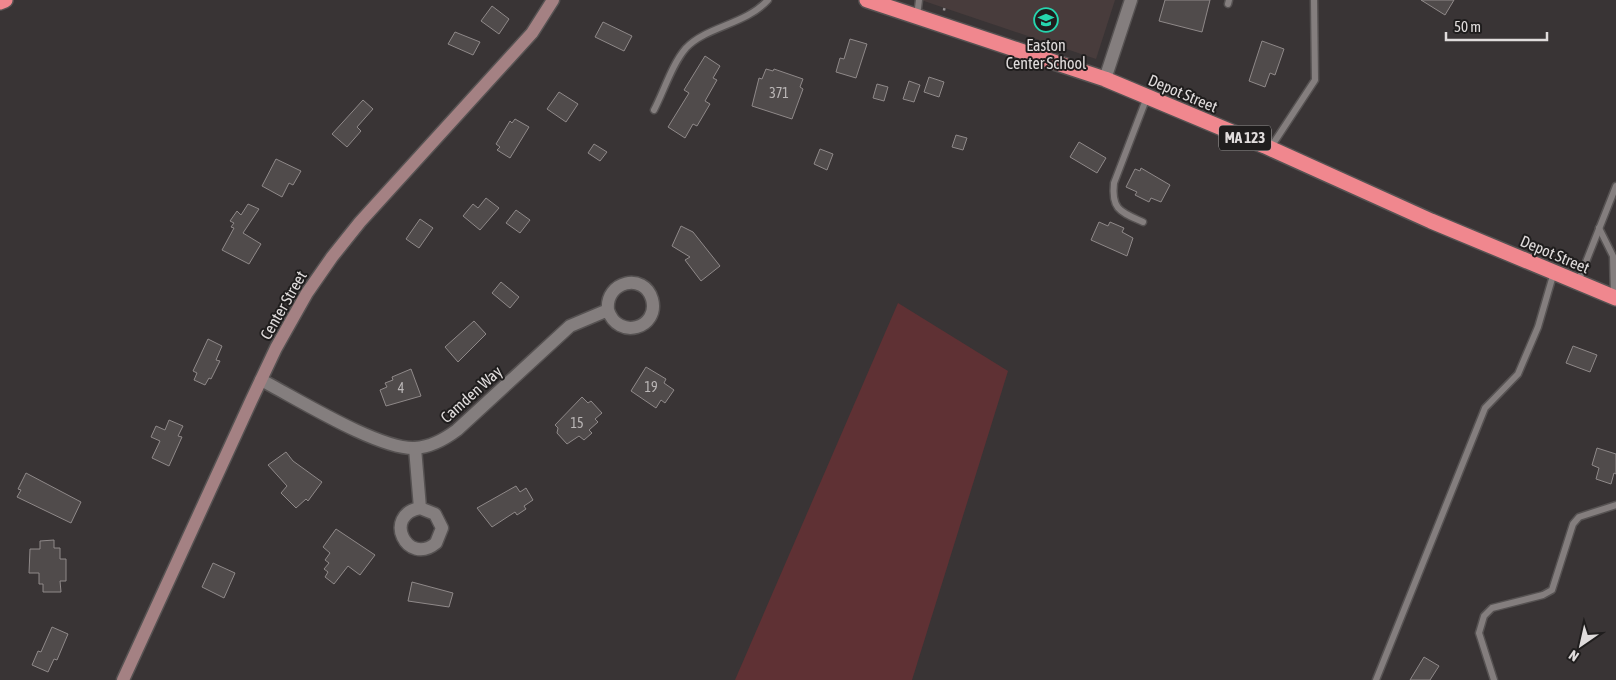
<svg xmlns="http://www.w3.org/2000/svg" width="1616" height="680" viewBox="0 0 1616 680" font-family="'Asap Condensed',sans-serif">
  <rect width="100%" height="100%" fill="#393435"/>
  <!-- built -->
  <polygon fill="#483c3c" points="921,0 1115,0 1096,59"/>
  <!-- green -->
  <polygon fill="#5f3134" points="898,303 1008,371 912,680 735,680"/>
  <!-- building -->
  <g fill="#504b4b" stroke="#8f8989">
    <polygon points="1165,0 1210,0 1202,32 1159,21"/>
    <polygon points="1421,0 1454,0 1445,15"/>
    <polygon points="492,6 509,19 499,34 481,21"/>
    <polygon points="603,22 632,36 624,51 595,37"/>
    <polygon points="455,32 480,42 473,55 448,44"/>
    <polygon points="850,39 867,44 856,78 836,72 840,58 844,59"/>
    <polygon points="1262,41 1284,49 1275,75 1270,73 1265,87 1249,81"/>
    <polygon points="705,56 720,66 713,78 717,80 705,101 710,104 697,126 693,124 685,138 668,127 689,93 684,90"/>
    <polygon points="766,69 773,71 774,69 803,79 800,87 803,89 792,119 752,106 759,78 762,79"/>
    <polygon points="929,77 944,82 939,97 924,92"/>
    <polygon points="909,81 920,85 914,102 903,99"/>
    <polygon points="877,84 888,87 884,101 873,98"/>
    <polygon points="559,92 578,104 566,122 547,109"/>
    <polygon points="363,100 373,109 357,127 361,131 347,147 332,134"/>
    <polygon points="515,119 529,127 510,158 497,150 500,147 496,144 510,121 512,123"/>
    <polygon points="956,135 967,138 963,150 952,147"/>
    <polygon points="1079,142 1106,158 1097,173 1070,157"/>
    <polygon points="594,144 607,152 600,161 588,153"/>
    <polygon points="820,149 833,154 827,170 814,164"/>
    <polygon points="276,159 301,171 293,185 289,183 282,197 262,186"/>
    <polygon points="1141,168 1170,185 1161,202 1151,198 1149,202 1135,195 1137,192 1126,187 1135,169 1140,171"/>
    <polygon points="486,198 499,208 480,230 463,216 473,204 478,208"/>
    <polygon points="248,204 259,209 243,233 261,244 249,264 222,250 234,228 231,227 234,223 230,221 237,211 241,215"/>
    <polygon points="516,210 530,220 520,233 506,223"/>
    <polygon points="420,219 433,228 419,248 406,239"/>
    <polygon points="1099,222 1108,226 1110,222 1124,228 1122,232 1133,238 1127,256 1091,240"/>
    <polygon points="681,226 693,232 720,266 701,281 685,260 690,257 672,246"/>
    <polygon points="501,282 519,297 510,308 492,293"/>
    <polygon points="474,321 486,334 458,362 445,347"/>
    <polygon points="208,339 222,346 216,360 220,361 211,379 209,378 205,385 194,380 197,373 193,371"/>
    <polygon points="1573,346 1597,355 1590,372 1566,363"/>
    <polygon points="646,367 666,379 664,383 674,390 665,403 661,400 656,408 631,391"/>
    <polygon points="411,369 421,396 386,406 380,390 387,387 385,383 393,380 392,377"/>
    <polygon points="582,397 588,403 591,401 602,413 595,419 598,422 589,430 592,433 584,440 579,436 567,444 557,433 558,428 555,425"/>
    <polygon points="169,420 183,426 178,436 182,437 169,466 152,458 160,441 151,437 156,426 165,430"/>
    <polygon points="1597,448 1616,454 1616,474 1614,473 1611,484 1596,479 1599,468 1592,465"/>
    <polygon points="286,452 293,461 322,482 308,501 306,499 296,508 281,493 287,486 268,465"/>
    <polygon points="26,473 81,502 71,523 17,497 21,490 18,489"/>
    <polygon points="516,486 520,492 526,488 533,500 524,506 526,509 517,515 515,512 492,527 477,508"/>
    <polygon points="336,529 375,555 360,575 348,566 334,584 325,577 328,572 324,569 329,563 325,560 330,553 323,547"/>
    <polygon points="54,540 54,548 60,548 60,559 66,559 66,581 60,581 61,592 43,592 43,584 39,584 39,573 29,573 30,549 40,549 40,541"/>
    <polygon points="213,563 235,573 224,598 202,587"/>
    <polygon points="412,582 453,593 449,607 408,601"/>
    <polygon points="52,627 68,634 57,660 54,659 48,672 32,665 38,651 41,652"/>
    <polygon points="1424,657 1439,666 1430,680 1410,680"/>
  </g>
  <g fill="none" stroke-linecap="round" stroke-linejoin="round">
    <!-- lane casing -->
    <g stroke="#565252" stroke-width="9">
      <g id="lane">
        <polyline points="1228,4 1229,0"/>
        <polyline points="917,16 919,0"/>
        <path d="M654,110c10,-19 18,-46 32,-62 21,-22 59,-23 82,-48"/>
        <polyline points="1271,147 1315,80 1314,0"/>
        <path d="M1143,222c-22,-10 -32,-12 -29,-39l33,-86"/>
        <polyline points="1599,228 1613,256 1614,296"/>
        <polyline points="1578,282 1616,186"/>
        <polyline points="1376,680 1485,408 1518,374 1538,327 1554,272"/>
        <polyline points="1494,680 1479,633 1484,616 1492,608 1543,595 1552,590 1573,524 1579,517 1616,505"/>
      </g>
    </g>
    <!-- street casing -->
    <g stroke="#565252" stroke-width="15">
      <g id="street">
        <polyline points="1105,79 1131,0"/>
        <path d="M261,380c35,18 118,70 154,68 16,-1 30,-9 42,-18l113,-104 38,-16c10,31 52,18 44,-11 -8,-27 -47,-18 -44,11"/>
        <path d="M415,448l5,60c-38,7 -13,59 16,35l6,-15 -7,-14 -15,-6"/>
      </g>
    </g>
    <!-- secondary casing -->
    <g stroke="#565252" stroke-width="15">
      <polyline id="secondary" points="123,680 251,401 276,348 307,293 332,257 360,222 532,33 553,0"/>
    </g>
    <!-- highway casing -->
    <g stroke="#565252" stroke-width="18">
      <g id="highway">
        <polyline points="867,0 1105,79 1265,146 1431,221 1616,298"/>
        <polyline points="0,2 5,0"/>
      </g>
    </g>
    <!-- path -->
    <polyline stroke="#938e8f" stroke-width="2.5" stroke-dasharray="2.5 2.5" stroke-linecap="butt" points="943,9 947,10"/>
    <!-- lane -->
    <use href="#lane" stroke="#847e7e" stroke-width="6"/>
    <!-- street -->
    <use href="#street" stroke="#847e7e" stroke-width="12"/>
    <!-- secondary -->
    <use href="#secondary" stroke="#a48183" stroke-width="12"/>
    <!-- highway -->
    <use href="#highway" stroke="#f0878e" stroke-width="15"/>
  </g>
  <!-- icons -->
  <defs>
    <g id="school-ring" transform="scale(1.25)"><circle r="9.5" fill="#1f1d1d" stroke="#26d5ae" stroke-width="1.5"/><path d="M0-5L7-2L0 1L-7-2ZM-4 1L0 2.5L4 1V4Q0 6-4 4Z" fill="#26d5ae"/></g>
  </defs>
  <g fill-rule="evenodd">
    <use href="#school-ring" x="1046" y="20"/>
  </g>
  <g text-anchor="middle" stroke-width="4" stroke-linejoin="round" paint-order="stroke">
    <!-- number labels -->
    <g font-size="14" fill="#bcb8b8">
      <text x="779" y="98">371</text>
      <text x="651" y="392">19</text>
      <text x="401" y="393">4</text>
      <text x="577" y="428">15</text>
    </g>
    <!-- shield labels -->
    <rect fill="#1f1d1d" stroke="#a6a3a3" stroke-width="1" x="1219" y="125.5" width="52" height="25" rx="4"/>
    <g font-size="15" font-weight="bold" fill="#e0dcdc">
      <text x="1245" y="143">MA 123</text>
    </g>
    <!-- poi labels -->
    <g font-size="16" fill="#e0dcdc" stroke="#1f1d1d">
      <text x="1046" y="51">Easton<tspan x="1046" dy="18">Center School</tspan></text>
    </g>
    <!-- street labels -->
    <g font-size="16" fill="#e0dcdc" stroke="#1f1d1d">
      <text transform="translate(1183 93) rotate(23)" y="6">Depot Street</text>
      <text transform="translate(1555 254) rotate(23)" y="6">Depot Street</text>
      <text transform="translate(283 305) rotate(-60)" y="6">Center Street</text>
      <text transform="translate(471 394) rotate(-42)" y="6">Camden Way</text>
    </g>
  </g>
  <!-- north arrow -->
  <g transform="translate(1581 645) rotate(214)" stroke="#1f1d1d" stroke-width="4" paint-order="stroke">
  <path d="M0-4L9 19L0 12L-9 19Z" fill="#e0dcdc"/>
  <text y="-8" font-size="14" font-weight="bold" text-anchor="middle" fill="#e0dcdc">N</text>
  </g>
  <!-- scale -->
  <path d="M1446 32v8h101v-8" fill="none" stroke="#e0dcdc" stroke-width="2.5"/>
  <text x="1454" y="32" font-size="15" fill="#e0dcdc" stroke="#1f1d1d" stroke-width="4" paint-order="stroke">50 m</text>
</svg>
